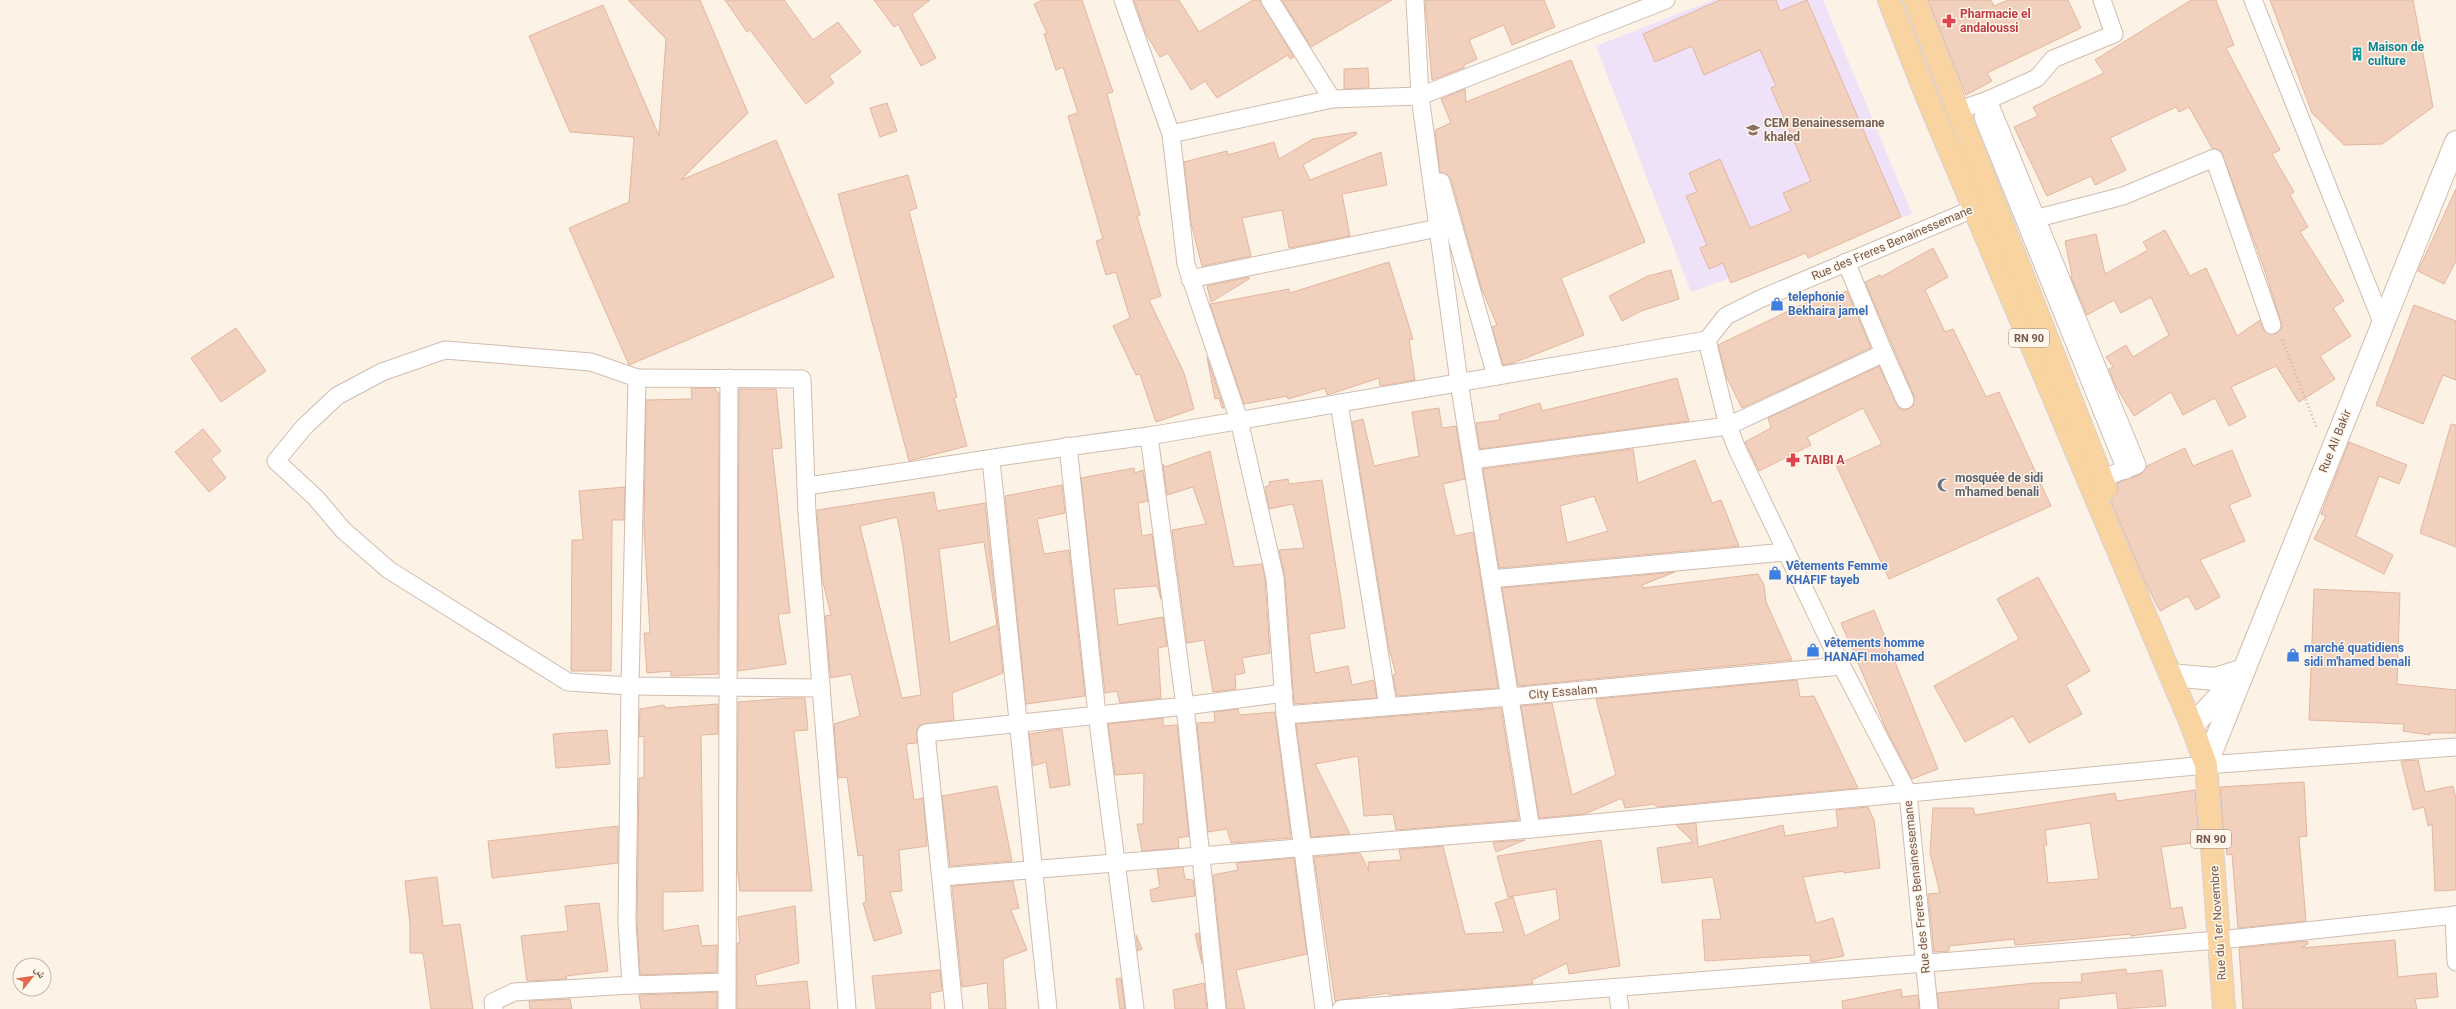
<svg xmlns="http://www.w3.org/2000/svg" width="2456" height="1009" viewBox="0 0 2456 1009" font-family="Roboto,'Noto Naskh Arabic',sans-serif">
  <rect width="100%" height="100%" fill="#fcf2e6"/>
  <!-- education -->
  <polygon fill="#efe2f8" points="1713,0 1823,0 1912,214 1691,292 1596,46"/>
  <!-- building -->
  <g fill="#f1d0be" stroke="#e3b69e" fill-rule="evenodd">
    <polygon points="628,0 700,0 748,113 681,180 776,140 834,277 629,365 569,228 629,202 634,137 570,132 529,36 603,5 659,136 666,39"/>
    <polygon points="725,0 784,0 813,40 838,22 861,52 829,76 834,83 806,104 750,30 747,32"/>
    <polygon points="874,0 930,0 912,14 936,58 921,66 898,24 894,27"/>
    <polygon points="1043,0 1082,0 1113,92 1107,94 1140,215 1137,216 1161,296 1149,300 1184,373 1194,409 1156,422 1140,374 1136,375 1113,326 1130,318 1116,272 1106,275 1096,241 1103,239 1068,116 1078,113 1063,67 1056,70 1044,34 1047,33 1034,4"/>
    <polygon points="1134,0 1179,0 1199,32 1253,0 1260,0 1294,57 1290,59 1288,55 1217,98 1205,81 1191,90 1168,53 1160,57 1146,34"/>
    <polygon points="1282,0 1392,0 1311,47"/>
    <polygon points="1425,0 1544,0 1555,27 1512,45 1504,25 1469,40 1477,59 1464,65 1464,68 1432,80"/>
    <polygon points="1720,0 1776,0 1780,11 1807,0 1901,217 1808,258 1806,253 1731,283 1723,263 1709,269 1700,248 1707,245 1686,196 1697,192 1689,173 1720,159 1750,228 1791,211 1783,193 1811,181 1771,88 1776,86 1760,50 1704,75 1692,46 1655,62 1643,34"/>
    <polygon points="1928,0 1991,0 1994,6 2008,0 2068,0 2081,28 1987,73 1992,81 1966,95"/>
    <polygon points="2191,0 2216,0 2219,8 2234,45 2226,48 2280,150 2272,154 2294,192 2290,195 2308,227 2300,232 2344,301 2333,308 2351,336 2320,356 2335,379 2299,402 2276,366 2231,387 2246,417 2229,426 2215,398 2183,415 2171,392 2134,416 2116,387 2109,369 2113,367 2106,357 2126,345 2133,357 2169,335 2151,297 2121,313 2114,300 2087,315 2071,277 2072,276 2065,241 2096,234 2105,274 2148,250 2143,242 2165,230 2190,276 2206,268 2237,336 2260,320 2265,332 2276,334 2282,327 2281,322 2264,268 2221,151 2212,148 2189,107 2179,112 2176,107 2110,138 2126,170 2095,185 2091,176 2047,196 2014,127 2038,116 2033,107 2104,73 2095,60"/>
    <polygon points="2270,0 2413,0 2433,107 2382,144 2344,145 2312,113"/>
    <polygon points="1571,60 1645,242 1561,278 1584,335 1513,363 1503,365 1492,327 1497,325 1481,287 1451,179 1448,175 1440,172 1435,130 1451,123 1441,99 1465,89 1466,102"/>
    <polygon points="1368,68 1369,88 1344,89 1344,69"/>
    <polygon points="887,103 897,131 880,137 870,108"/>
    <polygon points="1356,132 1357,134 1303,165 1310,180 1381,152 1387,185 1342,194 1350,236 1289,248 1282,210 1242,218 1251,256 1202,266 1191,223 1184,162 1227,151 1228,155 1274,142 1279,159 1313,139"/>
    <polygon points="908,175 917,208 909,211 957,397 954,398 967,446 909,461 838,194"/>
    <polygon points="2456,189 2456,261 2444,284 2418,271"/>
    <polygon points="1933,248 1948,277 1925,290 1945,332 1953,329 1986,397 1999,392 2051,506 1889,579 1836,465 1882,444 1863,408 1807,437 1811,445 1759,471 1745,442 1771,428 1768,418 1879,366 1899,408 1904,410 1913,406 1914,396 1865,282 1880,275 1881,277"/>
    <polygon points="1389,262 1413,339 1409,340 1415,380 1380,386 1379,378 1327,395 1325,388 1288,399 1287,396 1244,404 1210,304 1289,289 1290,293"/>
    <polygon points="1671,270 1679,299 1641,311 1622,321 1609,296 1648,276"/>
    <polygon points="1249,277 1249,279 1211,302 1207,286"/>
    <polygon points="1847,291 1871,348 1742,408 1726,376 1718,345 1828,292 1831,298"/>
    <polygon points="2414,305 2456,321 2456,380 2443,375 2423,424 2376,405"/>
    <polygon points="236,328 266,371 221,402 191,358"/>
    <polygon points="1207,357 1224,408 1222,408 1219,398 1215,399"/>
    <polygon points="1677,378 1689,421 1480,449 1476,423 1500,420 1499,415 1540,403 1542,411"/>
    <polygon points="691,388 715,388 716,392 719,392 718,674 671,676 671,671 647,673 644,633 650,633 644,527 646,400 692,399"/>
    <polygon points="739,389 776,389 782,448 772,449 790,613 778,614 786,664 738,671"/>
    <polygon points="1439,408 1442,428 1456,426 1465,479 1443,484 1455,536 1473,532 1498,688 1397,696 1393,675 1396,674 1389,649 1352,422 1363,419 1374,466 1419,456 1412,412"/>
    <polygon points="2451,424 2456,425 2456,547 2420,533"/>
    <polygon points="203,429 221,451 211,459 226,478 209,492 175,452"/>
    <polygon points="2349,442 2407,465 2399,484 2379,476 2356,536 2393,555 2384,574 2314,539 2326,516 2321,514"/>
    <polygon points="2185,448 2193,466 2232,450 2251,496 2229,505 2245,541 2200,560 2220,597 2196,610 2188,596 2160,611 2146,584 2111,501 2118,491 2117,483 2141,474 2147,466"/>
    <path d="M1633,449l5,34 57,-23 17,43 9,-3 18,46 -240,22 -16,-99zM1594,496l14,35 -41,12 -7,-37z"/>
    <polygon points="1210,451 1234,567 1262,564 1265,579 1270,653 1242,658 1245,673 1235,675 1236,689 1213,692 1204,640 1187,643 1172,530 1206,524 1193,487 1167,495 1163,464 1165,467"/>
    <polygon points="1134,468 1135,473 1143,470 1148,501 1138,503 1142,536 1152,534 1161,599 1157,586 1114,589 1118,625 1163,617 1167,646 1158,648 1161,698 1120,703 1117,691 1105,693 1081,478"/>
    <polygon points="1288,479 1289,484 1322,480 1341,599 1345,628 1309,634 1315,673 1348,666 1352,685 1374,680 1377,698 1294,704 1285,577 1279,550 1304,548 1293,504 1269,509 1265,487 1270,485 1269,482"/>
    <polygon points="1062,485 1065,513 1037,519 1044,554 1069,550 1085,696 1026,704 1005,496"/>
    <polygon points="625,487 624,520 612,520 611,671 571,671 572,540 583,540 579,491"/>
    <path d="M934,492l3,19 48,-8 18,170 -51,20 2,27 -34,5 -3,4v14l-11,1 8,56 9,-2 4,48 -28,4 3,41 -12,1 12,41 -28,8 -11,-38 3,-1 -3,-47 -5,1 -11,-79 -9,1 -4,-54 26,-8 -9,-42 -20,4 -1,-5 -5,-57 6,-1 -9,-37 -5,-68zM897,517l6,29 18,149 -19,3 -42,-172zM984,542l13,83 -47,18 -11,-94z"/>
    <polygon points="1675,572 1642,585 1643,588 1758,574 1764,585 1766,602 1792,660 1518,686 1502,588"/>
    <polygon points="2038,577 2090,671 2066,685 2082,714 2029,743 2013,716 1965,742 1934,686 2019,639 1997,599"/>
    <polygon points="2314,589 2400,593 2397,684 2456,690 2456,733 2430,733 2430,735 2403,731 2404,724 2309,720"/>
    <polygon points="1874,610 1938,769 1912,779 1887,731 1841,623"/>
    <polygon points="1797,680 1800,697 1814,696 1858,788 1657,807 1654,804 1625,808 1622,798 1585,814 1539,818 1521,706 1552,703 1572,795 1616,775 1596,699"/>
    <polygon points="789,698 805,698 808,730 794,731 812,891 740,891 737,867 738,702"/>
    <polygon points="718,704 718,734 701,735 703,891 663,892 663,931 698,925 702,946 717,945 717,972 640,975 637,922 639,778 644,778 644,736 639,737 640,709 664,705 665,708"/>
    <polygon points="1501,708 1519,820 1396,830 1393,814 1364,816 1358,756 1315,764 1350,834 1311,837 1296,724"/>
    <polygon points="1238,709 1239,715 1275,712 1291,838 1231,843 1227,829 1208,832 1197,723 1215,722 1214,712"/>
    <polygon points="1163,718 1163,726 1177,725 1189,836 1178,838 1179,848 1142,851 1137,824 1143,824 1144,773 1115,775 1108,724"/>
    <polygon points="1062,729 1070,785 1050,788 1046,762 1033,766 1029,734"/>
    <polygon points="607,730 610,764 556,768 553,734"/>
    <polygon points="2418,760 2425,792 2453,786 2456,799 2456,890 2435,891 2432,824 2428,826 2424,807 2413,810 2401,761"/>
    <polygon points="2304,782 2307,836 2299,837 2306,921 2238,928 2232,854 2227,855 2226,848 2225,848 2220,787"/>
    <polygon points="997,786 1012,861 950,866 942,796"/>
    <path d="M2195,790l4,52 -38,5 10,62 11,-2 4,21 -55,8v-2l-116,11 -1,-6 -65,7v5l-15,1 -6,-58 12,-1 -10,-40 3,-45h40l2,7 140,-22 2,8zM2090,823l9,56 -51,4 -4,-38h3l-2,-15z"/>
    <polygon points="1868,807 1874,820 1880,868 1844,873 1844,871 1803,877 1816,923 1833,918 1844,956 1811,962 1810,955 1705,961 1702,920 1721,919 1713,877 1662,883 1657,848 1693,842 1676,825 1696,823 1698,847 1783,825 1785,836 1838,827 1836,810"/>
    <polygon points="618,826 618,863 492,878 488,841"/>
    <polygon points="1525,840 1496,852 1493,842"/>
    <polygon points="1601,840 1620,966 1569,974 1567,963 1532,980 1533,984 1389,995 1389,993 1335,1001 1314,857 1360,853 1369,871 1368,862 1401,860 1399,850 1443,846 1465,934 1504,932 1495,903 1513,897 1525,936 1560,919 1556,889 1508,897 1497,856"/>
    <polygon points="1294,858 1307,954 1236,970 1245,1009 1227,1009 1213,875 1238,870 1236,863"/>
    <polygon points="1183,867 1185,879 1193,880 1195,896 1152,902 1150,890 1160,887 1157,869"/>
    <polygon points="437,877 443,926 460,924 473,1009 431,1009 423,953 410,953 410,924 405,881"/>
    <polygon points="1013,881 1019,908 1011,910 1027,950 1003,959 1006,1009 989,1009 987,983 962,987 952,886"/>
    <polygon points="599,903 608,971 566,976 567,979 527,981 521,936 568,931 565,906"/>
    <polygon points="795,906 799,963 755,975 757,986 807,981 810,1009 737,1009 737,943 740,943 738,917"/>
    <polygon points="1199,933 1202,964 1195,934"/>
    <polygon points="1136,935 1142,949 1138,951"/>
    <polygon points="2395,940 2398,977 2436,973 2438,997 2415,999 2417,1009 2243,1009 2239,948 2307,941 2308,944 2301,948"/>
    <polygon points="2126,969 2127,974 2162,970 2166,1006 2118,1009 2116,993 2059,999 2059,1009 1939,1009 1937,993 2035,983 2082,982 2081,974"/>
    <polygon points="940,970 942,991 930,993 931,1009 876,1009 872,976"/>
    <polygon points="1121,978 1125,1009 1120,1009 1116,979"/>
    <polygon points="1204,983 1207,1009 1175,1009 1173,990"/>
    <polygon points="1901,989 1902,997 1918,995 1919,1009 1843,1009 1842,1001"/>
    <polygon points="717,992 717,1009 641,1009 639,995"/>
    <polygon points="570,999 572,1009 530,1009 529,1001"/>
  </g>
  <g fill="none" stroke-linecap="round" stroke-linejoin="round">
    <!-- street casing -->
    <g stroke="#d0bcaf" stroke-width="19">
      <g id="street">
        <polyline points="1123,0 1171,134 1186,264 1239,420 1275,578 1285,715 1324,1009"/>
        <polyline points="1270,0 1332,99 1420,96 1666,0"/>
        <polyline points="1415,0 1420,96 1459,382 1531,829"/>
        <polyline points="2253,0 2382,322"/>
        <polyline points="1988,100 2037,78 2053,59 2114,34 2102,0"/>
        <polyline points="1959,110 1988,100 2137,465 2103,478"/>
        <polyline points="1983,117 2126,470"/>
        <polyline points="1171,134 1332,99"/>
        <polyline points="1441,182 1496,376"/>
        <polyline points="2038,218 2123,196 2214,158 2272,325"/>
        <polyline points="1190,279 1438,228"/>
        <polyline points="1884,353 1905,400"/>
        <polyline points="637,378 591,362 445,350 382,372 337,396 304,427 276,461 316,498 343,530 389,570 568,682 630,686 821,688"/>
        <polyline points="1339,403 1388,706"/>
        <polyline points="1149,436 1185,706 1217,1009"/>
        <polyline points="1068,446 1097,714 1135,1009"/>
        <polyline points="991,460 1048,1009"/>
        <polyline points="1472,460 1728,426 1884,353 1846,262"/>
        <path d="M806,486c115,-16 229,-36 343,-50l558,-96"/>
        <polyline points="1491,579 1786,552"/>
        <polyline points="1285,715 1509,697 1841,666"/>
        <polyline points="942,877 1531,829 2206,765 2456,747"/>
        <polyline points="2454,915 2456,962"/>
        <polyline points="631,985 727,982"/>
        <polyline points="1617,988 1620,1009"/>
        <polyline points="494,1009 493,1002 514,992 631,985 627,922 630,686 637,378 802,379 807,513 847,1009"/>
        <polyline points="727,1009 729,378"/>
        <polyline points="954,1009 926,733 1185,706 1284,693"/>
        <polyline points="1341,1009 2219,940 2456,915"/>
        <polyline points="1929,1009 1908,793 1837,657 1737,449 1728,426 1707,340 1726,316 1760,299 1985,204"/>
      </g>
    </g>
    <!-- secondary casing -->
    <g stroke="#d2bcac" stroke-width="24">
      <g id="secondary">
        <polyline points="2170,675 2215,679 2244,670 2206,765"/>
        <polyline points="2192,726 2244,670 2456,142"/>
      </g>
    </g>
    <!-- primary casing -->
    <g stroke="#d8d0cd" stroke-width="24">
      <g id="primary">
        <polyline points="1889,0 1927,97 2192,726 2206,765 2224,1009"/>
        <polyline points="1915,0 2106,489"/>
      </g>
    </g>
    <!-- path -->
    <polyline stroke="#d6b3a1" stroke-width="2.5" stroke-dasharray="1 3" stroke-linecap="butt" points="2282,340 2317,428"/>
    <!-- street -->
    <use href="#street" stroke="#fff" stroke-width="17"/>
    <!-- secondary -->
    <use href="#secondary" stroke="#fff" stroke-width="22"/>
    <!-- primary -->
    <use href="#primary" stroke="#f9d4a0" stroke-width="22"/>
  </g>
  <!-- icons -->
  <defs>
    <g id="pharmacy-bare" transform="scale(1.08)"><path d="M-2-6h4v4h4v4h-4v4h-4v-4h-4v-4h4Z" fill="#e0444e" stroke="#fff7ec" stroke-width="2.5" paint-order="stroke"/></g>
    <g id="building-bare" transform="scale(1.08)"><path d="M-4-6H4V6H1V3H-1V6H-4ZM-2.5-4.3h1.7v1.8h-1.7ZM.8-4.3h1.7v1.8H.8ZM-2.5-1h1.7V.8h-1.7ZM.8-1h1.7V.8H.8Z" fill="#0f9aa8" stroke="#fff7ec" stroke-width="2.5" paint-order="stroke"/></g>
    <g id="school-bare" transform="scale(1.08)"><path d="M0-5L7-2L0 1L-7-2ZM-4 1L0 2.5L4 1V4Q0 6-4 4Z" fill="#8d6e63" stroke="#fff7ec" stroke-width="2.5" paint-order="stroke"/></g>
    <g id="shop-bare" transform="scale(1.08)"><path d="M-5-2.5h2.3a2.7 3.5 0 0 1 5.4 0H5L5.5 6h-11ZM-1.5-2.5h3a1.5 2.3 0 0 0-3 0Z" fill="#3f7fe0" stroke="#fff7ec" stroke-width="2.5" paint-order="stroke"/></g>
    <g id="mosque-bare" transform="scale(1.08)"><path d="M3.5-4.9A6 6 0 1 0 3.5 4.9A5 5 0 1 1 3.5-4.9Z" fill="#6b7280" stroke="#fff7ec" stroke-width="2.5" paint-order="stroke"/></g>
  </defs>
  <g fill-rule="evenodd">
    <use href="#pharmacy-bare" x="1949" y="21"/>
    <use href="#building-bare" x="2357" y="54"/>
    <use href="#school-bare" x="1753" y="130"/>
    <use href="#shop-bare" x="1777" y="304"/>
    <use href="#pharmacy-bare" x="1793" y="460"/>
    <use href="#mosque-bare" x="1944" y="485"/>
    <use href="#shop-bare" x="1775" y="573"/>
    <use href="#shop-bare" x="1813" y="650"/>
    <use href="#shop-bare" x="2293" y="655"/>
  </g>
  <g text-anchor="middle" stroke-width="3" stroke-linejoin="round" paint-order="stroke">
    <!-- shield labels -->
    <g fill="#fff7ec" stroke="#9e887b" stroke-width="1">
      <rect x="2009" y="329" width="40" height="18" rx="3"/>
      <rect x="2191" y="830" width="40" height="18" rx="3"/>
    </g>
    <g font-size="11" font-weight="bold" fill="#75584b">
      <text x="2029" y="342">RN 90</text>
      <text x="2211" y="843">RN 90</text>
    </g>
    <!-- health labels -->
    <g font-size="12" font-weight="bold" fill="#be3a42" stroke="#fff7ec" text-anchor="start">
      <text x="1960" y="18">Pharmacie el<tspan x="1960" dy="14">andaloussi</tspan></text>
      <text x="1804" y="464">TAIBI A</text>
    </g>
    <!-- culture labels -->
    <g font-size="12" font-weight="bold" fill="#0d838f" stroke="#fff7ec" text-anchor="start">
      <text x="2368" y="51">Maison de<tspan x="2368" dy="14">culture</tspan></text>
    </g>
    <!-- education labels -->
    <g font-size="12" font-weight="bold" fill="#785e54" stroke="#fff7ec" text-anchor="start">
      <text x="1764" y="127">CEM Benainessemane<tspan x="1764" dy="14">khaled</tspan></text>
    </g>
    <!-- street labels -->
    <g font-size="12" fill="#75584b" stroke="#fff7ec">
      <text transform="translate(1892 243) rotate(-23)" y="4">Rue des Freres Benainessemane</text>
      <text transform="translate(2335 441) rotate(-68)" y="4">Rue Ali Bakir</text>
      <text transform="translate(1563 692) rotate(-5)" y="4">City Essalam</text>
      <text transform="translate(1917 887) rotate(-96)" y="4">Rue des Freres Benainessemane</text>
      <text transform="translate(2218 923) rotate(-94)" y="4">Rue du 1er Novembre</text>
    </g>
    <!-- shop labels -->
    <g font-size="12" font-weight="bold" fill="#366cbe" stroke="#fff7ec" text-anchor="start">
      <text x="1788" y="301">telephonie<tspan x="1788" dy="14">Bekhaira jamel</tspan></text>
      <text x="1786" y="570">Vêtements Femme<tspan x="1786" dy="14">KHAFIF tayeb</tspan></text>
      <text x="1824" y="647">vêtements homme<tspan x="1824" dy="14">HANAFI mohamed</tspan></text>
      <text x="2304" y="652">marché quatidiens<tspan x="2304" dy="14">sidi m'hamed benali</tspan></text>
    </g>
    <!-- worship labels -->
    <g font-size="12" font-weight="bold" fill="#5b616d" stroke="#fff7ec" text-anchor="start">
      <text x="1955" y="482">mosquée de sidi<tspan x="1955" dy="14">m'hamed benali</tspan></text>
    </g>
  </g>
  <!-- north arrow -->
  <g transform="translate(32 977) rotate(60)"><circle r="19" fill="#fff7ec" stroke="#c8b7ac"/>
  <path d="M0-3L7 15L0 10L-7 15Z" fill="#e4684d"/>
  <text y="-6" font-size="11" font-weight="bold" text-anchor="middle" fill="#75584b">ش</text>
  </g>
</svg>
